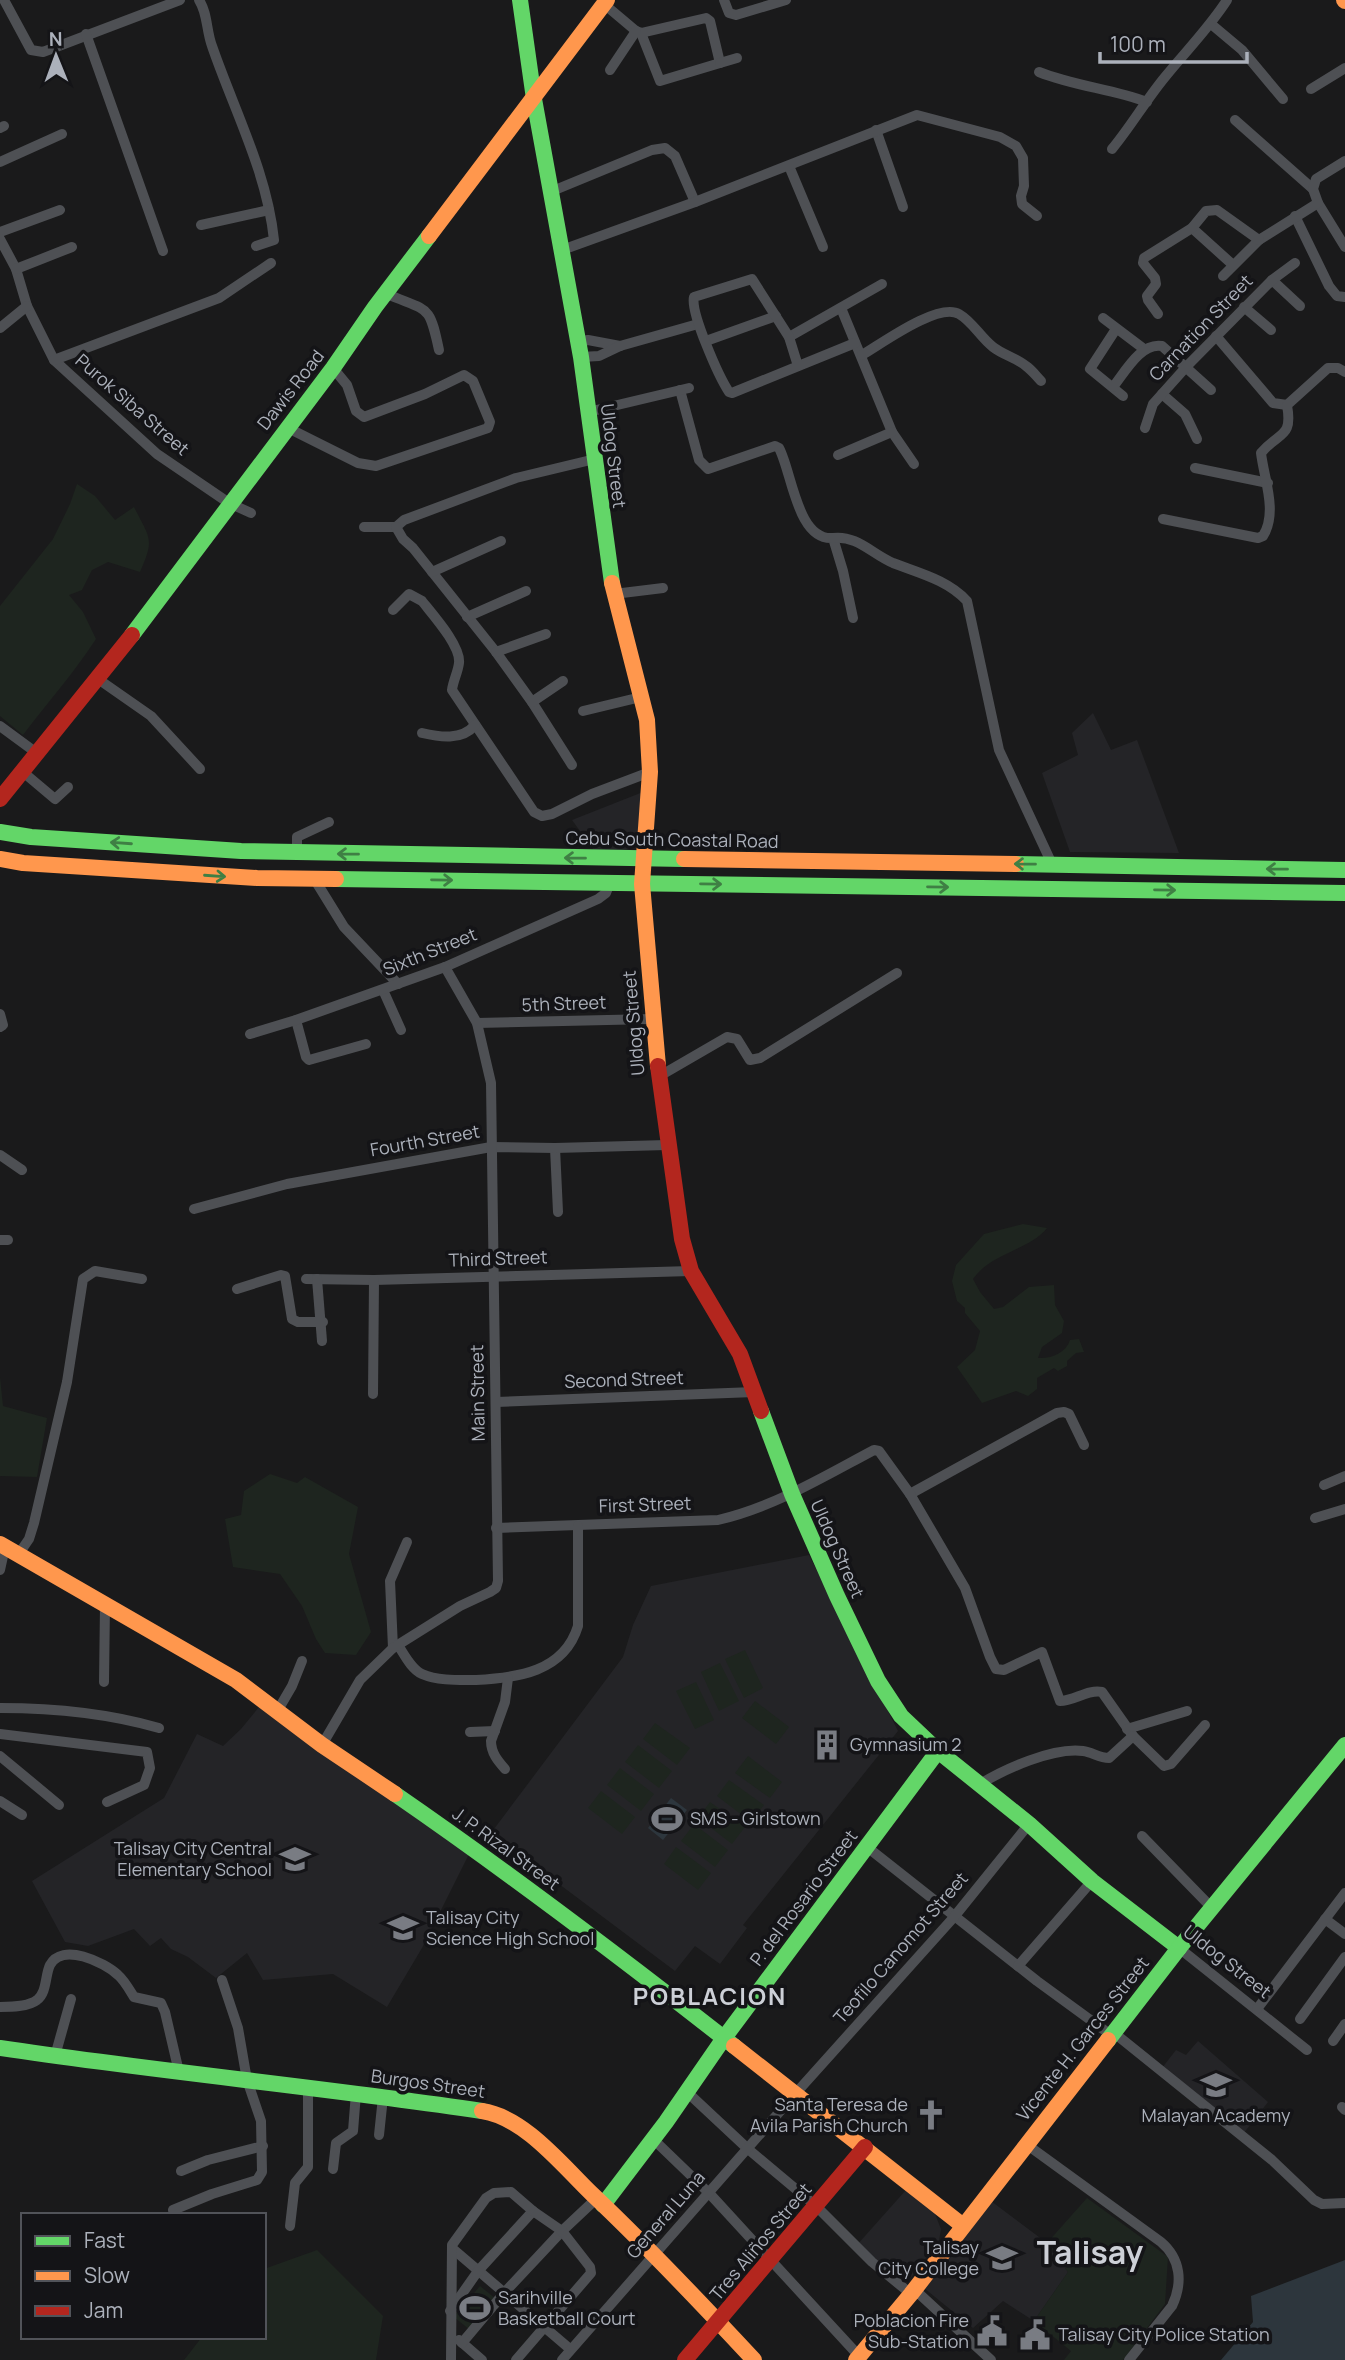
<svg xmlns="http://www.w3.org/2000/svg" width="1345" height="2360" viewBox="0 0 1345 2360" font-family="Manrope,sans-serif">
  <rect width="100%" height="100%" fill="#1a1a1b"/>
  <!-- built -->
  <g fill="#242427">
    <polygon points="1093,713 1111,750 1137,740 1179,853 1070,852 1042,773 1078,755 1072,733"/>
    <polygon points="648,790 640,848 596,853 572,820"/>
    <polygon points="809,1555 898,1731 743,1925 747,1928 720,1964 695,1946 675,1971 491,1833 623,1657 633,1625 651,1586"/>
    <polygon points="259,1707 469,1854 422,1948 387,2007 333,1974 263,1980 247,1953 216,1978 188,1957 171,1949 161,1938 150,1946 134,1929 88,1946 65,1942 32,1881 164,1798 197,1734 223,1746 241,1729"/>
    <polygon points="1198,2041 1268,2102 1243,2134 1162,2068 1176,2050 1186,2055"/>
    <polygon points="906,2190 933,2209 941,2229 939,2241 906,2284 857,2245"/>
    <polygon points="991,2201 1047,2243 1068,2272 1034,2321 1003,2301 973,2328 924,2288"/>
  </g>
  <!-- green -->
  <g fill="#1e251f">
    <path d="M77,484l18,12 20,24 19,-13c16,32 21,31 6,65l-32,-10 -16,8 -10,20 -13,5 14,17 13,27c-22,34 -49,64 -73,96l-23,-19v-110l53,-67 17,-35z"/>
    <path d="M1023,1224l24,4c-17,22 -55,24 -74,51l7,13 14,17 9,-2 26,-20 25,-2 1,20 9,16 -2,12 -20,14 -4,11c13,1 28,-5 32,-18l9,-1 5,13 -8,1 -9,8v5l-9,5 -4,-3 -17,10v11l-9,7 -12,-5 -34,12 -25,-36 18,-17 5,-19 -15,-18v-5l-8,-7 -5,-20 4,-16 28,-31z"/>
    <polygon points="0,1377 3,1406 47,1418 37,1477 0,1476"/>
    <polygon points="270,1474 297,1483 305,1477 358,1507 349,1554 371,1632 356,1655 325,1653 316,1639 302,1606 280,1574 233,1567 225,1519 241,1515 244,1491"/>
    <polygon points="745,1650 763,1688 744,1698 725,1659"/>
    <polygon points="720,1663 739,1701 719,1711 701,1672"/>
    <polygon points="696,1682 714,1720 695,1729 676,1691"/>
    <polygon points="755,1701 789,1727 776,1744 742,1718"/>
    <polygon points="655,1723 690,1748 677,1765 643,1739"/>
    <polygon points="638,1745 672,1771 659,1788 625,1762"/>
    <polygon points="748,1756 782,1782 770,1798 735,1773"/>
    <polygon points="620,1768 654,1794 641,1811 607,1785"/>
    <polygon points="729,1780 764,1805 751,1822 717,1796"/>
    <polygon points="601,1791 635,1817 622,1834 588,1808"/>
    <polygon points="710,1802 745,1827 732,1844 698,1818"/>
    <polygon points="694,1824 728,1850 715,1867 681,1841"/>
    <polygon points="676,1847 711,1873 698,1890 664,1864"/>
    <polygon points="1087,2198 1168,2257 1165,2304 1123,2360 1064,2360 1071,2351 1034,2321 1068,2272 1047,2243"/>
    <polygon points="317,2250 383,2316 376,2360 184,2360 202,2337 264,2337 264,2269"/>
    <polygon points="480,2286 496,2299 470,2330 454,2317"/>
  </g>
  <!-- water -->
  <g fill="#2d363d">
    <polygon points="671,1798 687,1810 663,1840 648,1828"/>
    <polygon points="1345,2260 1345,2360 1221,2360 1253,2322 1251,2296"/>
  </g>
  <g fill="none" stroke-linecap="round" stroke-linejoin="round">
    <!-- street -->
    <g stroke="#4e5054" stroke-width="10">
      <polyline points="4,0 31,50 43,52 180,0"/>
      <path d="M199,0c9,14 7,30 13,46 22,64 55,126 62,194l-18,6"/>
      <polyline points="724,0 729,13 736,15 786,0"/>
      <polyline points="604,4 636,31 641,33 706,18 710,21 720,63 660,81 641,33"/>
      <polyline points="1211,24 1242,50 1283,99"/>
      <polyline points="86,34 163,251"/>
      <polyline points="720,63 737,58"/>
      <polyline points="610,70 636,31"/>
      <path d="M1039,72c35,14 73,17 108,30"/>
      <polyline points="1311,89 1345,68"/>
      <polyline points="1235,120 1313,189"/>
      <polyline points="0,128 4,126"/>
      <polyline points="876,130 903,207"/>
      <path d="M1112,149c19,-23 34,-49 53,-72 21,-26 44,-49 62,-77"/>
      <polyline points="0,162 62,134"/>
      <polyline points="789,166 823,247"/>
      <polyline points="550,192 652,150 665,148 675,156 695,202"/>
      <polyline points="1318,203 1345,247"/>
      <polyline points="1295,216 1329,286 1337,296 1345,297"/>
      <polyline points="201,225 269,210"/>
      <polyline points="1192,228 1233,265"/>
      <polyline points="0,232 60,210"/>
      <polyline points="0,239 16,269 27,306 54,360 157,454 229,503 251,513"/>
      <polyline points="562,250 695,202 917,115 1000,137 1016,146 1023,158 1024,186 1021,196 1022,204 1037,216"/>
      <polyline points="16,269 72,247"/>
      <polyline points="1223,276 1259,240 1318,203 1313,189 1316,179 1345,161"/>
      <polyline points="1272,280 1300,306"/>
      <path d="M387,294c42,18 42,9 52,56"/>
      <polyline points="1244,307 1271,330"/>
      <polyline points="841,308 892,432 914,464"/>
      <polyline points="1158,314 1148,300 1147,296 1156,284 1155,278 1143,263 1144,258 1192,228 1206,211 1217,210 1259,240"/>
      <polyline points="1103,318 1144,349"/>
      <polyline points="0,328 27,306"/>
      <polyline points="1116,329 1090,369 1123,396"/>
      <polyline points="1216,336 1273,403 1287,405"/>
      <polyline points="789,337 882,284"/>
      <polyline points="706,341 776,316"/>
      <polyline points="579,342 588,340 620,346"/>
      <path d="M862,355c19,-11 76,-53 97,-41 14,8 21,23 34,33 10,8 24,11 33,19 6,4 10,10 15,15"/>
      <polyline points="581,357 599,356 620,346 698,324"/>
      <polyline points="54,360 219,298 271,263"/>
      <path d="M798,366l-9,-29 -37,-58 -58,18c-4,15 25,80 35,95l3,1 123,-50"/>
      <path d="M1113,387c12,-15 28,-45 49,-41l49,44"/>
      <path d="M680,390l19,70 9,9 67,-23 4,2c13,24 18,93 54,90l10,33 10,47"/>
      <polyline points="1162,394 1185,414 1197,439"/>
      <polyline points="588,412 689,388"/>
      <polyline points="286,427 358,463 376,466 488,428 490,422 473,381 464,375 425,394 364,417 356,411 347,385 333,368"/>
      <polyline points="1145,428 1153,404 1187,366 1272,280 1295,263"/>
      <polyline points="838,455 892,432"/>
      <polyline points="1195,468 1268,483"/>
      <path d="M1163,519l95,19 5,-2c15,-24 1,-57 -2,-83 18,-22 32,-14 26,-48l41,-37h10l7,4"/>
      <polyline points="364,527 396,527 404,520 516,478 595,459"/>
      <polyline points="396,527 403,539 413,548 496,652 532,702 572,765"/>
      <path d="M833,538c24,-3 39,16 60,25 26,10 55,17 74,38l32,149 53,114"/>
      <polyline points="432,572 501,541"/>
      <polyline points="614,594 663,588"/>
      <path d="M393,610l16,-16 13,7c11,14 39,45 37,62 -1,9 -6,18 -7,27l82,122 8,4 10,-2 40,-20 58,-22"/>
      <polyline points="467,617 526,591"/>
      <polyline points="496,652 546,634"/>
      <polyline points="98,679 151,716 200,769"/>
      <polyline points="532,702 563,681"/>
      <polyline points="583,711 641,697"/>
      <polyline points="0,726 38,754"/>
      <path d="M422,733c17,4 40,8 53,-8"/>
      <polyline points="23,772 55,799 68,787"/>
      <polyline points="297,853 297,837 329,822"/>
      <polyline points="315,880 344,927 398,984"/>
      <polyline points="383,990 401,1030"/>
      <polyline points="0,1014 3,1025 0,1027"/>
      <polyline points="296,1020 306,1057 309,1060 366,1044"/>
      <polyline points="477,1023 652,1019"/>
      <polyline points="250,1034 296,1020 445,967 598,899 606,893 610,883"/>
      <polyline points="658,1077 727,1037 737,1039 750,1060 760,1058 897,973"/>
      <polyline points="555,1148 558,1212"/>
      <polyline points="0,1155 22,1170"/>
      <polyline points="194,1209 287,1184 491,1147 555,1148 667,1145"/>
      <polyline points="0,1240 8,1240"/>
      <polyline points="306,1279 374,1280 691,1271"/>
      <polyline points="317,1279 322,1341"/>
      <polyline points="237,1289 281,1275 285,1276 292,1319 298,1322 323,1322"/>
      <polyline points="373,1394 374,1280"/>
      <polyline points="496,1402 754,1392"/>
      <polyline points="1324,1485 1345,1476"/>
      <polyline points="910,1494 1057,1413 1064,1412 1069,1414 1084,1445"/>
      <polyline points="1315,1518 1345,1509"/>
      <path d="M496,1528l222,-8c56,-13 105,-43 156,-70l5,1 31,43 55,94 25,69 6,12 8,1 38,-18 18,49c14,0 28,-12 42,-9l31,44 31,30 7,-2 34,-39"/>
      <polyline points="18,1555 29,1539 34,1523 67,1382 83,1279 95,1271 142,1279"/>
      <polyline points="0,1570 5,1547"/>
      <path d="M398,1645c6,9 13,24 24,29 16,7 37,6 54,6 41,-2 88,-8 102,-54v-100"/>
      <polyline points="393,1648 390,1581 407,1542"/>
      <polyline points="104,1682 105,1605"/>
      <path d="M0,1708c53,0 107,5 159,20"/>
      <polyline points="278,1710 292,1686 302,1661"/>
      <polyline points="1127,1729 1187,1711"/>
      <polyline points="470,1732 495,1731"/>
      <polyline points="0,1734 147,1752 150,1768 144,1785 107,1802"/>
      <polyline points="322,1745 360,1680 393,1648 460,1606 490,1592 496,1588 498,1581 491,1083 477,1023 445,967"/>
      <polyline points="0,1756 59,1805"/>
      <path d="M505,1769c-7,-8 -14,-16 -14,-28l14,-39 3,-24"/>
      <path d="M980,1784c25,-15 73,-37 103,-33 9,1 16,7 26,7l24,-22"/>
      <polyline points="0,1801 22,1815"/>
      <polyline points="1142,1836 1212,1908"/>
      <polyline points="867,1847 1037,1981 1111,2035"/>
      <polyline points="1325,1919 1345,1934"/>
      <polyline points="1179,1948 1307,2050"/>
      <polyline points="1018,1966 1092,1881"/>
      <path d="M0,2007c11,0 28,0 37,-7 10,-7 8,-25 13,-35 12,-23 54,-3 68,10 6,5 11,14 16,22l27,6 4,9 14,60"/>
      <polyline points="1257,2009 1345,1893"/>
      <polyline points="1300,2019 1345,1957"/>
      <polyline points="1113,2032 1272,2160 1314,2200 1322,2204 1345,2203"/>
      <polyline points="1333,2041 1345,2024"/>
      <polyline points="55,2056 71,1999"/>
      <polyline points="687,2092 748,2149 816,2206 872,2262 911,2294"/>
      <polyline points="1342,2107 1345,2110"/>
      <polyline points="379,2135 383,2097"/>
      <polyline points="653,2139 709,2193 859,2356"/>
      <path d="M1026,2144l135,98c20,17 22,41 11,64l-43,54"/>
      <polyline points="333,2169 336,2143 353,2131 356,2093"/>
      <polyline points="181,2171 208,2160 263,2146"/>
      <polyline points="173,2210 212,2194 257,2180 262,2172 261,2121 247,2080 238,2028 222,1980"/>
      <polyline points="290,2226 295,2183 308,2167 308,2087"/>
      <polyline points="453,2249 570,2349"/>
      <polyline points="914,2289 991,2360"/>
      <polyline points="450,2311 478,2271 533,2211"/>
      <polyline points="459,2340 482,2360"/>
      <polyline points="462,2343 504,2293 562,2231 596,2199"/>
      <polyline points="451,2360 452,2245 486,2198 494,2193 511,2192 533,2211 562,2231 590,2267 591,2273 516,2360"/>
      <polyline points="562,2360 796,2093 954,1917 1029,1824"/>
    </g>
    <!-- fast -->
    <g stroke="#63d668" stroke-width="16">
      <polyline points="520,0 534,99 581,357 612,583"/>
      <polyline points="132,635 333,368 375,307 429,236"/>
      <polyline points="0,832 31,837 241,851 684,859"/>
      <polyline points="1016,864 1345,870"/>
      <polyline points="336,879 1345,893"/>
      <polyline points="761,1411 792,1494 837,1596 878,1681 901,1716 938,1751 1029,1824 1092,1881 1179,1948"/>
      <path d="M395,1794c116,80 228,165 339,252"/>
      <polyline points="1108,2040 1179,1948 1345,1745"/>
      <path d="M0,2048c160,24 322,39 482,63"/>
      <polyline points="603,2205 666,2122 724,2038 938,1751"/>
    </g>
    <!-- slow -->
    <g stroke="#ff974d" stroke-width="16">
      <polyline points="1344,0 1345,1"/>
      <polyline points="429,236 607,0"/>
      <polyline points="612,583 647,720 650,772 642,884 658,1066"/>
      <polyline points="0,859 23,863 257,878 336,879"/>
      <polyline points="684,859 1016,864"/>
      <polyline points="0,1544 236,1680 322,1745 395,1794"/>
      <polyline points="734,2046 962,2225"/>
      <path d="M482,2111c42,6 80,54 110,83 56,53 109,109 162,166"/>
      <polyline points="856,2360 911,2294 1108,2040"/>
    </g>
    <!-- jam -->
    <g stroke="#b3261e" stroke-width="16">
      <polyline points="0,799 132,635"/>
      <polyline points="658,1066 682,1239 691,1271 740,1354 761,1411"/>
      <polyline points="685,2360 865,2147"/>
    </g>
  </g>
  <!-- one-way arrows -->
  <defs><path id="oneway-shaft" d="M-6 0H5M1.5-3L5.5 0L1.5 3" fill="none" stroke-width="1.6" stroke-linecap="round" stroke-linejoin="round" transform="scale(1.75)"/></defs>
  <g stroke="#3f7f44">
    <use href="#oneway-shaft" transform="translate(121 843) rotate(-176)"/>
    <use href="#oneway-shaft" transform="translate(348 854) rotate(-179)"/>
    <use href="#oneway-shaft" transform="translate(575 858) rotate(-179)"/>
    <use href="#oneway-shaft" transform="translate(1025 864) rotate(-179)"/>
    <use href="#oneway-shaft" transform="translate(1277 869) rotate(-179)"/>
    <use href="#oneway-shaft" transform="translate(215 876) rotate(4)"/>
    <use href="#oneway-shaft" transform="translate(442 880) rotate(1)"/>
    <use href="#oneway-shaft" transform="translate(711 884) rotate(1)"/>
    <use href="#oneway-shaft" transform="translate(938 887) rotate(1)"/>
    <use href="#oneway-shaft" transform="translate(1165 890) rotate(1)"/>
  </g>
  <!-- icons -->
  <defs>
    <g id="building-bare" transform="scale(2.415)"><path d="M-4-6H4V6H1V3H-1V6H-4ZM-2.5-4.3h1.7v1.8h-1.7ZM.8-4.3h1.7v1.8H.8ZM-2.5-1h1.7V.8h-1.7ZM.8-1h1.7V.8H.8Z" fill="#797c83" stroke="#141417" stroke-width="2.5" paint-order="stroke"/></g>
    <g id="stadium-bare" transform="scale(2.415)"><path d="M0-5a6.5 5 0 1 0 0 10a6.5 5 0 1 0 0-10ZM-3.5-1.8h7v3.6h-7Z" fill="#797c83" stroke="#141417" stroke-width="2.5" paint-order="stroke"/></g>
    <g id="school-bare" transform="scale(2.415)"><path d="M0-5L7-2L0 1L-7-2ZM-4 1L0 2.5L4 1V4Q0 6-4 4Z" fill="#797c83" stroke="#141417" stroke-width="2.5" paint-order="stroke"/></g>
    <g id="church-bare" transform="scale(2.415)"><path d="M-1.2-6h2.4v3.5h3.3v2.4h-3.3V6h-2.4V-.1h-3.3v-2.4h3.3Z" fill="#797c83" stroke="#141417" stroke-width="2.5" paint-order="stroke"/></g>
    <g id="university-bare" transform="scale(2.415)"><path d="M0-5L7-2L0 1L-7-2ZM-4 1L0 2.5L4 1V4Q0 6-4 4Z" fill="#797c83" stroke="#141417" stroke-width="2.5" paint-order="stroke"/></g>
    <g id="civic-bare" transform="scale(2.415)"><path d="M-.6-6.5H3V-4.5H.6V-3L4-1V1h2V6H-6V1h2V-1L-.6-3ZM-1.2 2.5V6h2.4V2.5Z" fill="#797c83" stroke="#141417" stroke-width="2.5" paint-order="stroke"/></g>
  </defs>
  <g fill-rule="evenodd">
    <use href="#building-bare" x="827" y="1745"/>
    <use href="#stadium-bare" x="667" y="1819"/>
    <use href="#school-bare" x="295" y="1859"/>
    <use href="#school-bare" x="403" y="1928"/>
    <use href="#school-bare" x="1216" y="2085"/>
    <use href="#church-bare" x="931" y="2115"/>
    <use href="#university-bare" x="1002" y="2258"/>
    <use href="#stadium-bare" x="475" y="2308"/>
    <use href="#civic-bare" x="992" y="2331"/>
    <use href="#civic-bare" x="1035" y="2335"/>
  </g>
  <g text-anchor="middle" stroke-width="7" stroke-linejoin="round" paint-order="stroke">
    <!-- street labels -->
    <g font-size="18" fill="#acb1bb" stroke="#141417">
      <text transform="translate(1201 328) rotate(-46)" y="6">Carnation Street</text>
      <text transform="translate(291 390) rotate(-52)" y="6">Dawis Road</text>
      <text transform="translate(132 405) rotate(41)" y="6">Purok Siba Street</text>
      <text transform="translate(613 456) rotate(83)" y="6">Uldog Street</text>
      <text transform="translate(672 840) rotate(1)" y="6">Cebu South Coastal Road</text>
      <text transform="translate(430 952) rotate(-22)" y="6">Sixth Street</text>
      <text transform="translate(564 1004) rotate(-2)" y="6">5th Street</text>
      <text transform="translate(634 1023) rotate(-95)" y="6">Uldog Street</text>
      <text transform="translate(425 1141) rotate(-10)" y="6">Fourth Street</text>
      <text transform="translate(498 1259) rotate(-2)" y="6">Third Street</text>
      <text transform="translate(624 1380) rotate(-2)" y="6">Second Street</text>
      <text transform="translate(478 1393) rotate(-91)" y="6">Main Street</text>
      <text transform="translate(645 1505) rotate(-2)" y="6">First Street</text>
      <text transform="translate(837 1549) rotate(66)" y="6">Uldog Street</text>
      <text transform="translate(506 1849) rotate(36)" y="6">J. P. Rizal Street</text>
      <text transform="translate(804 1898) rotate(-53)" y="6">P. del Rosario Street</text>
      <text transform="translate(901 1948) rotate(-49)" y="6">Teofilo Canomot Street</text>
      <text transform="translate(1227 1962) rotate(38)" y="6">Uldog Street</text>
      <text transform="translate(1083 2039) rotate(-52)" y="6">Vicente H. Garces Street</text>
      <text transform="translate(428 2084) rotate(8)" y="6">Burgos Street</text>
      <text transform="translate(666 2215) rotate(-49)" y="6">General Luna</text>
      <text transform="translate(761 2242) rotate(-50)" y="6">Tres Aliños Street</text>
    </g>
    <!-- poi labels -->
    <g font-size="18" fill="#acb1bb" stroke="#141417" text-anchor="start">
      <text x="850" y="1751">Gymnasium 2</text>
      <text x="690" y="1825">SMS - Girlstown</text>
      <text x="272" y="1855" text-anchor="end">Talisay City Central<tspan x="272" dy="21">Elementary School</tspan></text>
      <text x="426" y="1924">Talisay City<tspan x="426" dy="21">Science High School</tspan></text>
      <text x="908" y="2111" text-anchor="end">Santa Teresa de<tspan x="908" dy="21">Avila Parish Church</tspan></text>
      <text x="1216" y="2122" text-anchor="middle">Malayan Academy</text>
      <text x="979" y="2254" text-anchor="end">Talisay<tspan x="979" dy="21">City College</tspan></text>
      <text x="498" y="2304">Sarihville<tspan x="498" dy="21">Basketball Court</tspan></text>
      <text x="969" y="2327" text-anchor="end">Poblacion Fire<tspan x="969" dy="21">Sub-Station</tspan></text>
      <text x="1058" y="2341">Talisay City Police Station</text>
    </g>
    <!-- district labels -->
    <g font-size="24" font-weight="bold" letter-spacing="2" fill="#cdd0d7" stroke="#141417">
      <text x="710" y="2005">POBLACION</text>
    </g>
    <!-- town labels -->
    <g font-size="32" font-weight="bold" fill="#cdd0d7" stroke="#141417">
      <text x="1090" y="2264">Talisay</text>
    </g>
  </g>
  <!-- legend -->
  <rect x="21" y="2213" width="245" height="126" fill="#141417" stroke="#515359" stroke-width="2"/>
  <rect x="35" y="2236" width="35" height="10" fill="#63d668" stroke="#515359" stroke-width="2"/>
  <text x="84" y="2248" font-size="21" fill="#acb1bb">Fast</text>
  <rect x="35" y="2271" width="35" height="10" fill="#ff974d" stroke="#515359" stroke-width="2"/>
  <text x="84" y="2283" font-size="21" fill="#acb1bb">Slow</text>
  <rect x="35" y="2306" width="35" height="10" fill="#b3261e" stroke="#515359" stroke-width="2"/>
  <text x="84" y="2318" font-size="21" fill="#acb1bb">Jam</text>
  <!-- north arrow -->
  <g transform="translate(56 56) rotate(359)" stroke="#141417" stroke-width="5" paint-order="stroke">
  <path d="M0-5L12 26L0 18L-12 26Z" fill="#acb1bb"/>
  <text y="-10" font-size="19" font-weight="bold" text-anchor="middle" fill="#acb1bb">N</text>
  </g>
  <!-- scale -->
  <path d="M1100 52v10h147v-10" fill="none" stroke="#acb1bb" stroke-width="3.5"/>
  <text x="1110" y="52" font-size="21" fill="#acb1bb" stroke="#141417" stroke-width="5" paint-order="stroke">100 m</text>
</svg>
